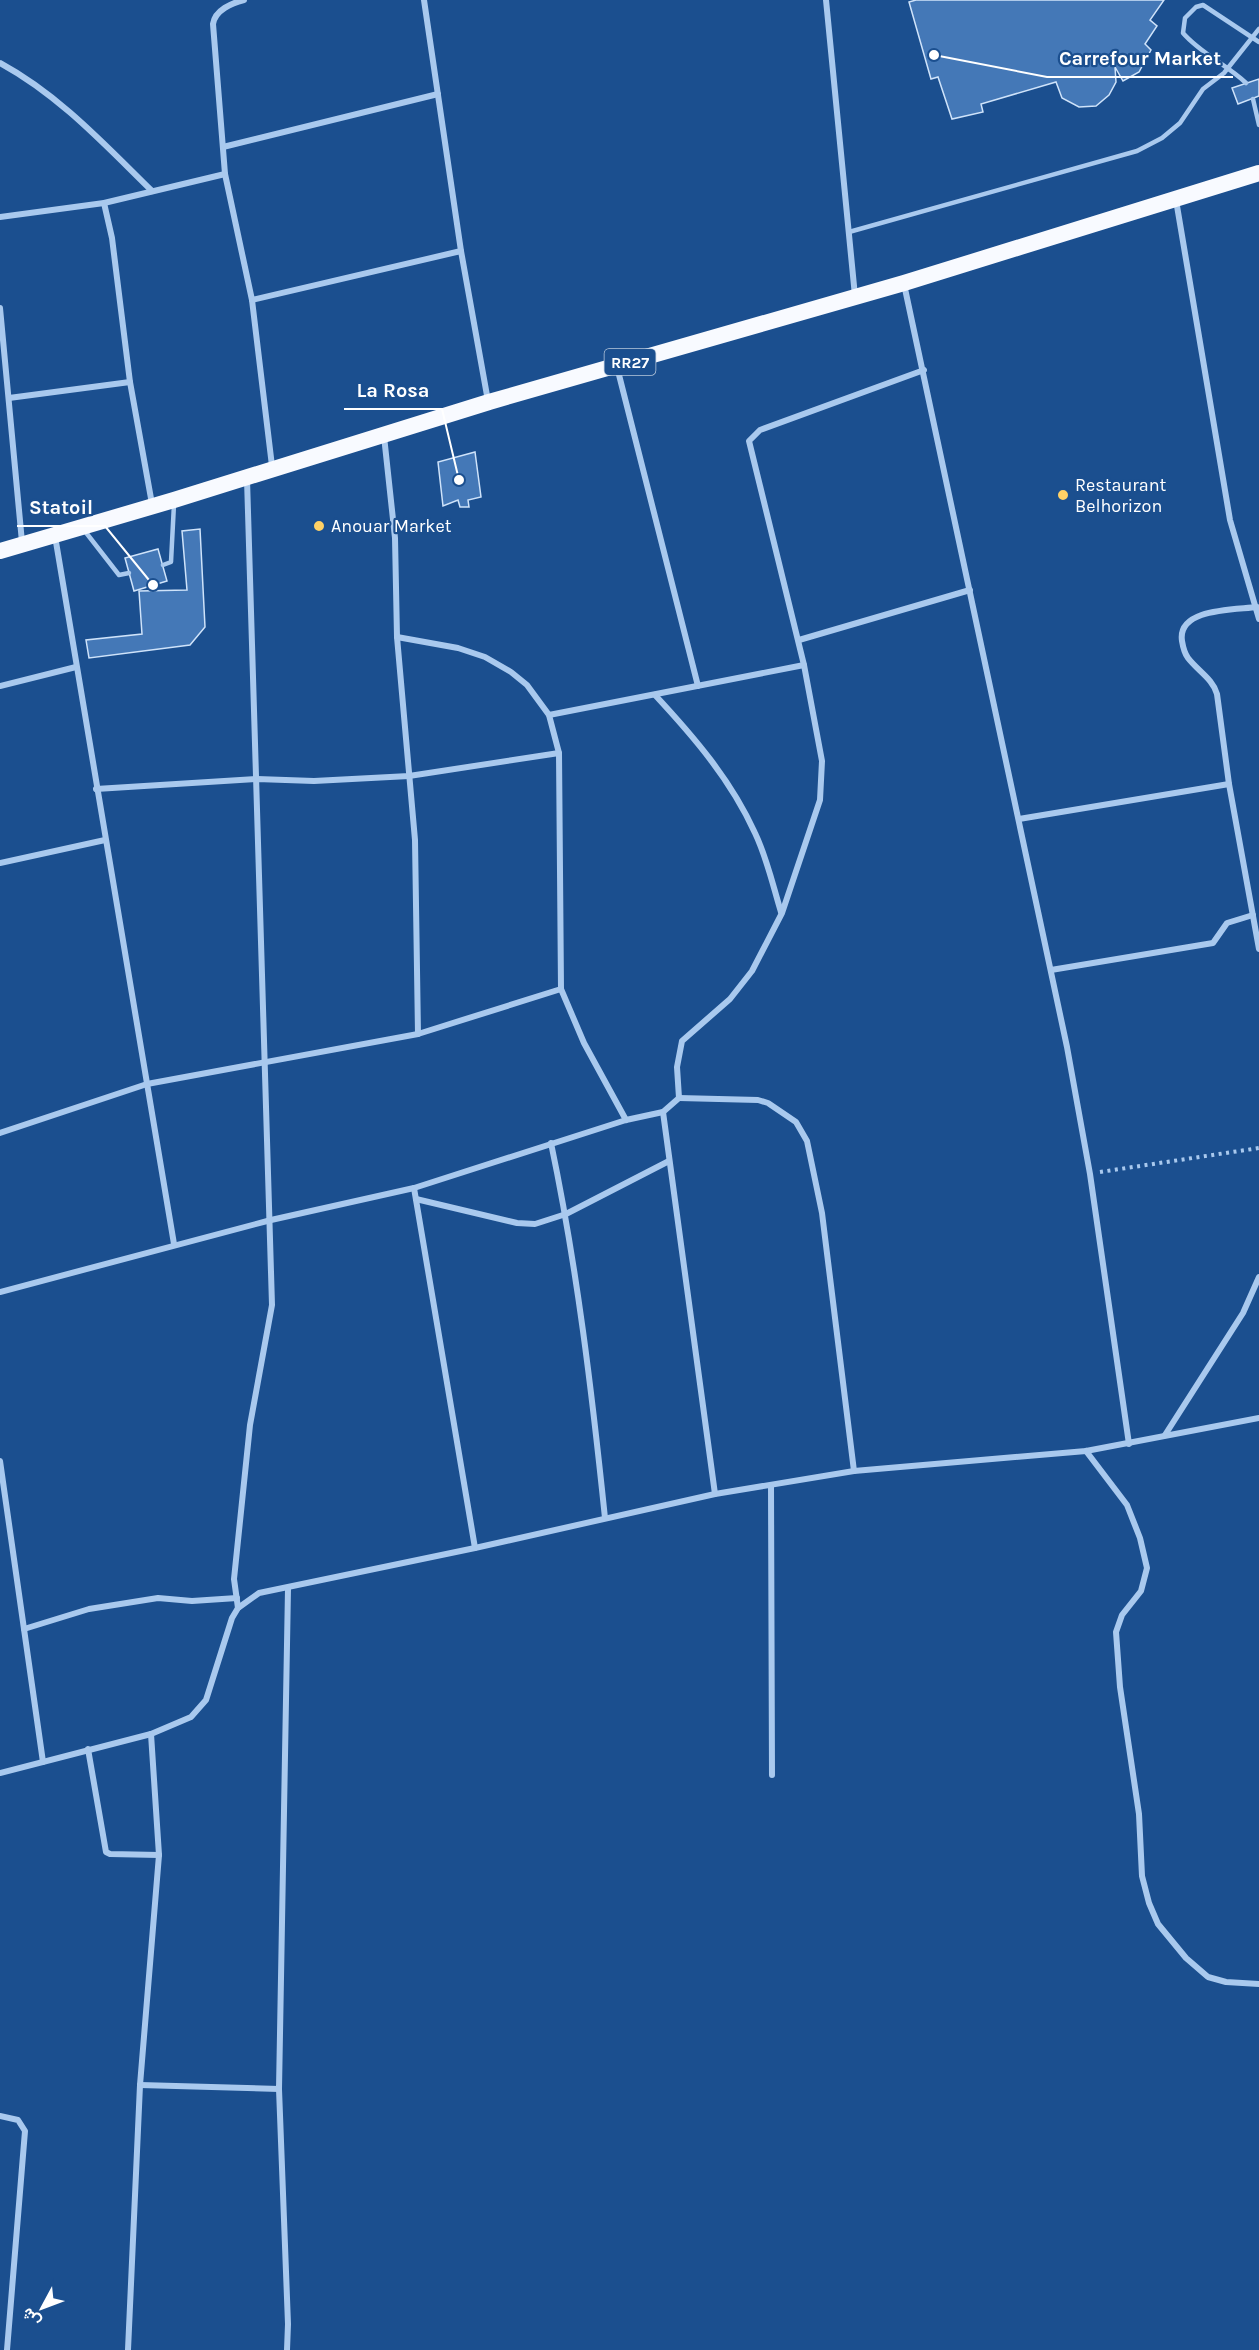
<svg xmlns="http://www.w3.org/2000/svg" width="1259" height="2350" viewBox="0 0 1259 2350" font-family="Karla,Vazirmatn,sans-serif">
  <rect width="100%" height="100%" fill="#1b4f8f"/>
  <!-- building -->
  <g fill="#4478b7" stroke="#cfe3fa" stroke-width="1.5">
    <polygon points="916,0 1164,0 1150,20 1157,26 1145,44 1151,50 1139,72 1123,81 1115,67 1116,82 1109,95 1096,106 1079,107 1062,98 1056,82 981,104 983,112 952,119 938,77 931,79 909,2"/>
    <polygon points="1259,79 1259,96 1238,104 1232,88"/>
    <polygon points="475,452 481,497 468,500 469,507 460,507 458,500 443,506 438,462"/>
    <polygon points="200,529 205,627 190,645 89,658 86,640 142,634 139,591 187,590 182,531"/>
    <polygon points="158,549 167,581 134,591 125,558"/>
  </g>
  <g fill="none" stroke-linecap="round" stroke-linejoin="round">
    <!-- path -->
    <polyline stroke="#a9c9ee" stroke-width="4" stroke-dasharray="3 4.5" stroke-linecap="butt" points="1100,1172 1259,1148"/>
    <!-- service -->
    <g stroke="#a9c9ee" stroke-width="4.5">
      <path d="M1246,83c-19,-18 -46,-30 -63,-50l2,-15 11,-11 7,-2 56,37"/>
      <polyline points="1253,99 1259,125"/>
      <polyline points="849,232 1137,151 1162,138 1180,123 1203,89 1224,73 1259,29"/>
      <polyline points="84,530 119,575 129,573"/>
      <polyline points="163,565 171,562 174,504"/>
    </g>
    <!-- minor -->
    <g stroke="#a9c9ee" stroke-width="6">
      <path d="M244,0c-12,3 -29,10 -31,24l12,150 27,126 20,166"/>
      <polyline points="424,0 461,251 488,401"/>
      <polyline points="826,0 855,296"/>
      <path d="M0,63c59,32 104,81 152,128"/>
      <polyline points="223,147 438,94"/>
      <polyline points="1176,200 1230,520 1259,619"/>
      <polyline points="104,203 112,238 130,382 152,504"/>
      <polyline points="0,217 104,203 225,174"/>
      <polyline points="904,284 1067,1047 1090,1174 1129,1444"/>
      <polyline points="252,300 461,251"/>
      <polyline points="0,308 22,542"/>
      <polyline points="617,367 698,686"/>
      <polyline points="9,398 130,382"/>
      <polyline points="384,436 395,538 397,637 415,840 418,1034"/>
      <polyline points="55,536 174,1244"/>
      <path d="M1257,607c-22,3 -80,1 -75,34 1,6 3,13 6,17 10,13 25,21 29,36l12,90 30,165"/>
      <polyline points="397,637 458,648 485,657 511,672 527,685 549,715 559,753 561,989 584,1043 626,1120"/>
      <polyline points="799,640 970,590"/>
      <polyline points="0,686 76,667"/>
      <path d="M655,695c39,42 76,85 100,138 12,25 18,53 26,79"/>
      <polyline points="549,715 804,665"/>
      <polyline points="96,789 257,779 314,781 409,776 559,753"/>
      <polyline points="1019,819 1229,784"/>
      <polyline points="0,863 105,840"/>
      <polyline points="1051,970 1213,943 1227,923 1253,915"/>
      <polyline points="679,1098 758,1100 768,1103 796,1122 807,1141 822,1213 854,1471"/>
      <polyline points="663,1112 715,1494"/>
      <polyline points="0,1133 147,1084 418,1034 561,989"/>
      <path d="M551,1143c26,124 41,250 54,375"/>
      <polyline points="414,1188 475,1548"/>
      <polyline points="416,1199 517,1223 535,1224 566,1214 669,1161"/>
      <polyline points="0,1292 271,1220 414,1188 626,1120 663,1112 679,1098 677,1067 682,1041 730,999 752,971 782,913 820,800 822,761 804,665 749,441 760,430 924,370"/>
      <polyline points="1165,1435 1243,1313 1259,1277"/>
      <polyline points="1086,1451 1127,1505 1140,1538 1147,1568 1141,1591 1122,1615 1116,1632 1120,1687 1139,1814 1142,1876 1149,1903 1158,1924 1186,1958 1208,1977 1226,1982 1259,1984"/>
      <polyline points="0,1461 43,1762"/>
      <polyline points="771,1486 772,1775"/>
      <polyline points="238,1608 234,1579 250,1425 272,1305 247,479"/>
      <polyline points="24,1629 89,1609 158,1598 192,1601 237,1598"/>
      <polyline points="88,1749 106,1852 110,1854 159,1855"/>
      <polyline points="0,1773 151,1734 191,1717 206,1700 232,1618 238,1608 259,1593 475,1548 715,1494 854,1471 1086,1451 1259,1418"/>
      <polyline points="140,2085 279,2089 288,1589"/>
      <polyline points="279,2089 288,2324 287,2350"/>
      <polyline points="0,2116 18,2120 25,2131 7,2350"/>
      <polyline points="128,2350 140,2085 159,1855 151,1734"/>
    </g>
    <!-- trunk -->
    <polyline stroke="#f8faff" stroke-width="16" points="0,551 174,500 489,402 904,283 1259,173"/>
  </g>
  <!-- markers -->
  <g fill="#ffd166" stroke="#1b4f8f" stroke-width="2">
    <circle cx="1063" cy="495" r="6"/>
    <circle cx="319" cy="526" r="6"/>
  </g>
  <g text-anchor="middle" stroke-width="4.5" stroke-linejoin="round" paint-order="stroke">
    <!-- shield labels -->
    <rect fill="#1b4f8f" stroke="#bbcadd" stroke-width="1.5" x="604.5" y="349" width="51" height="26" rx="4.5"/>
    <g font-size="16" font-weight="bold" fill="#fff">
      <text x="630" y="368">RR27</text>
    </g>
    <!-- poi labels -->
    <g font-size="18" fill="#fff" stroke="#1b4f8f" text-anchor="start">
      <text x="1075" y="491">Restaurant<tspan x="1075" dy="21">Belhorizon</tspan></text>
      <text x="331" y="532">Anouar Market</text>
    </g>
  </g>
  <!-- callouts -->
  <path fill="none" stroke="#fff" stroke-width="2" d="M934 55L1047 77H1233M459 480L442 409H344M153 585L105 526H17"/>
  <g fill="#fff" stroke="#1b4f8f" stroke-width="2">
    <circle cx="934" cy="55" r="6"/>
    <circle cx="459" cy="480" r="6"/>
    <circle cx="153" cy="585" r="6"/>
  </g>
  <g font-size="20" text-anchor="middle" font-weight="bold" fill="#fff" stroke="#1b4f8f" stroke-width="4.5" stroke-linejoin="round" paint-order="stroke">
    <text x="1140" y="65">Carrefour Market</text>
    <text x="393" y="397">La Rosa</text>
    <text x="61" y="514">Statoil</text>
  </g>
  <!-- north arrow -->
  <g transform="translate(42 2308) rotate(229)" stroke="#1b4f8f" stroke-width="4.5" paint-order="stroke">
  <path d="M0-4.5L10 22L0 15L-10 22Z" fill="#ffffff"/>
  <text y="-9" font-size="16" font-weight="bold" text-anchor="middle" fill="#ffffff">ش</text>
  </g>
</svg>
